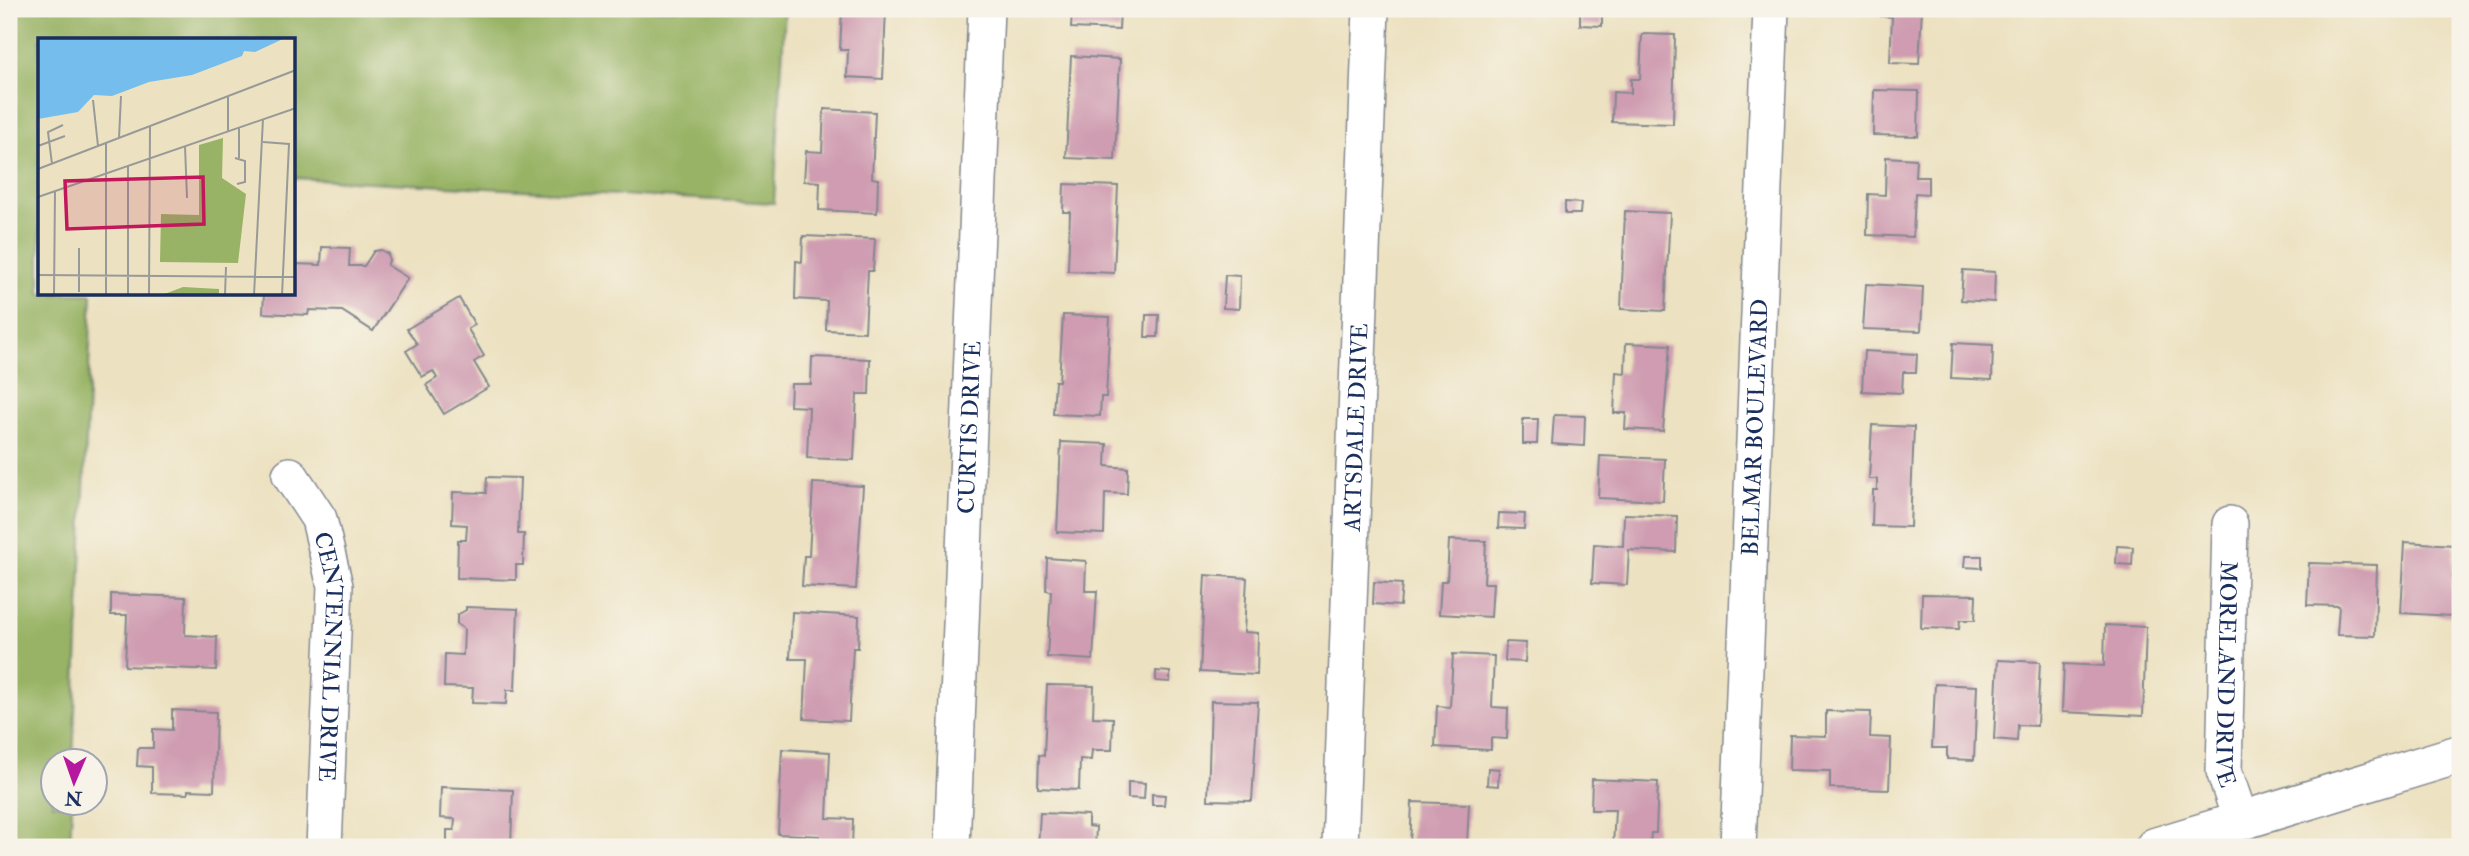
<svg xmlns="http://www.w3.org/2000/svg" width="2469" height="856" viewBox="0 0 2469 856" font-family="'IM FELL Double Pica',serif">
  <rect width="100%" height="100%" fill="#f7f3e8"/>
  <filter id="ink" filterUnits="userSpaceOnUse"><feTurbulence type="fractalNoise" baseFrequency=".0143" numOctaves="2"/><feDisplacementMap in="SourceGraphic" scale="14" xChannelSelector="R" yChannelSelector="G"/><feConvolveMatrix kernelMatrix="1 2 1 2 8 2 1 2 1" color-interpolation-filters="sRGB"/></filter>
  <filter id="wash" filterUnits="userSpaceOnUse"><feTurbulence type="fractalNoise" baseFrequency=".00686" numOctaves="4" result="noise"/><feDisplacementMap in="SourceGraphic" scale="28" xChannelSelector="R" yChannelSelector="G"/><feGaussianBlur stdDeviation="1.57" result="paint"/><feColorMatrix in="noise" values="0 0 0 0 0 0 0 0 0 0 0 0 0 0 0 0 0 1.4 0 .05"/><feComposite in="paint" operator="in"/></filter>
  <g filter="url(#wash)">
    <rect width="100%" height="100%" fill="#ece1c0"/>
    <!-- forest -->
    <polygon fill="#98b365" stroke="#5a7162" stroke-width="2" points="9,9 785,9 774,203 294,178 294,40 40,40 40,294 92,294 73,761 52,762 52,804 72,804 70,847 9,847"/>
    <g id="blocks">
      <!-- building -->
      <g fill="#cf9cb1">
        <polygon points="842,9 886,9 883,79 847,77 848,50 840,50"/>
        <polygon points="1072,9 1120,9 1119,30 1071,28"/>
        <polygon points="1881,9 1922,9 1919,64 1890,63 1892,17 1881,16"/>
        <polygon points="1580,12 1602,13 1602,26 1580,25"/>
        <polygon points="1642,34 1675,35 1673,124 1612,122 1613,92 1631,93 1631,79 1640,79"/>
        <polygon points="1071,56 1120,59 1115,160 1066,158"/>
        <polygon points="1874,90 1919,91 1918,136 1873,135"/>
        <polygon points="824,109 875,112 872,178 878,179 877,213 819,210 820,182 804,181 806,151 822,152"/>
        <polygon points="1886,157 1916,159 1915,177 1928,177 1928,194 1915,193 1913,237 1867,235 1868,194 1885,195"/>
        <polygon points="1064,184 1118,186 1114,273 1068,271 1070,212 1063,212"/>
        <polygon points="1565,202 1581,203 1580,214 1565,214"/>
        <polygon points="1625,211 1670,213 1665,311 1621,309"/>
        <polygon points="803,236 875,239 873,271 868,271 865,332 826,330 827,301 795,299 796,261 802,262"/>
        <polygon points="322,247 350,248 349,266 364,266 374,251 381,250 388,254 389,261 387,265 408,278 373,331 342,311 309,310 308,315 263,313 264,294 294,294 294,264 321,265"/>
        <polygon points="1963,270 1995,272 1994,302 1961,300"/>
        <polygon points="1225,275 1240,276 1239,309 1223,308"/>
        <polygon points="1866,284 1923,287 1921,331 1863,329"/>
        <polygon points="459,298 475,325 468,329 484,356 474,362 489,387 444,414 426,385 437,378 433,371 422,377 406,351 417,344 407,329"/>
        <polygon points="1063,315 1110,317 1106,397 1101,397 1100,416 1053,414 1055,381 1059,381"/>
        <polygon points="1146,315 1159,315 1158,337 1145,337"/>
        <polygon points="1626,343 1670,345 1663,431 1625,429 1626,413 1614,413 1616,372 1625,373"/>
        <polygon points="1953,343 1993,345 1992,380 1951,378"/>
        <polygon points="1864,351 1917,354 1916,372 1903,372 1902,393 1862,391"/>
        <polygon points="812,357 870,359 869,394 857,394 854,460 807,458 809,407 790,406 791,384 811,384"/>
        <polygon points="1554,415 1585,416 1584,446 1552,444"/>
        <polygon points="1523,419 1538,419 1537,444 1523,444"/>
        <polygon points="1872,425 1914,427 1910,527 1872,526 1873,490 1877,490 1877,479 1869,479"/>
        <polygon points="1061,442 1107,444 1106,466 1128,468 1127,494 1105,493 1104,534 1057,532"/>
        <polygon points="1600,456 1665,459 1663,501 1598,498"/>
        <polygon points="487,477 520,478 518,534 524,534 523,565 516,565 516,580 457,578 458,540 466,540 467,525 452,524 453,492 486,493"/>
        <polygon points="813,483 863,486 856,589 802,586 804,556 809,556"/>
        <polygon points="1499,513 1525,514 1524,529 1498,528"/>
        <polygon points="1624,514 1677,516 1676,552 1629,550 1627,585 1592,583 1594,544 1623,546"/>
        <polygon points="1449,540 1486,541 1484,583 1493,583 1491,617 1439,614 1441,581 1447,581"/>
        <polygon points="2405,542 2454,545 2451,616 2401,613"/>
        <polygon points="2117,546 2133,547 2132,565 2116,564"/>
        <polygon points="1965,556 1982,556 1982,568 1964,567"/>
        <polygon points="1047,558 1086,561 1085,591 1097,591 1093,660 1047,657 1051,591 1046,590"/>
        <polygon points="2309,563 2377,565 2375,636 2337,635 2339,606 2307,605"/>
        <polygon points="1205,575 1247,578 1244,632 1258,633 1257,675 1200,672"/>
        <polygon points="1374,582 1402,584 1400,606 1373,604"/>
        <polygon points="111,594 186,597 185,635 217,637 216,670 125,666 127,615 111,615"/>
        <polygon points="1922,594 1976,595 1975,620 1960,620 1959,629 1921,628"/>
        <polygon points="466,607 518,609 515,690 507,690 506,704 472,703 473,688 444,687 445,654 463,655 464,629 457,624 457,615 466,610"/>
        <polygon points="792,612 859,616 858,648 853,648 849,721 804,719 807,659 790,659"/>
        <polygon points="2105,625 2146,627 2143,716 2062,712 2064,664 2104,666"/>
        <polygon points="1506,642 1526,643 1525,662 1505,661"/>
        <polygon points="1453,654 1494,656 1492,707 1508,708 1507,739 1491,738 1491,750 1435,747 1437,706 1450,707"/>
        <polygon points="1998,660 2040,662 2037,726 2018,725 2017,741 1994,739"/>
        <polygon points="1156,671 1170,672 1170,682 1156,681"/>
        <polygon points="1935,684 1977,686 1974,760 1947,759 1947,748 1932,748"/>
        <polygon points="1047,685 1094,686 1093,717 1113,718 1112,750 1092,750 1091,760 1080,759 1079,790 1038,788 1039,755 1044,756"/>
        <polygon points="1211,701 1258,702 1252,801 1208,800"/>
        <polygon points="172,710 216,712 214,791 188,790 188,794 152,793 152,767 137,766 138,748 153,748 153,729 172,730"/>
        <polygon points="1826,711 1871,712 1870,737 1891,738 1889,790 1830,788 1830,771 1789,770 1790,735 1826,736"/>
        <polygon points="782,749 830,752 827,818 853,819 852,847 818,847 819,836 778,834"/>
        <polygon points="1488,768 1499,769 1498,786 1487,785"/>
        <polygon points="1592,779 1658,782 1656,833 1651,833 1650,847 1613,847 1615,810 1591,810"/>
        <polygon points="1128,782 1145,783 1144,799 1128,798"/>
        <polygon points="441,787 513,790 511,847 447,847 447,830 454,830 455,819 440,818"/>
        <polygon points="1152,794 1165,795 1164,805 1152,805"/>
        <polygon points="1412,802 1469,804 1467,844 1459,844 1459,847 1410,847"/>
        <polygon points="1040,813 1088,815 1088,826 1096,827 1095,847 1038,847"/>
      </g>
    </g>
  </g>
  <g filter="url(#ink)">
    <use href="#blocks" fill-opacity="0" stroke="#84888f" stroke-width="2"/>
    <g fill="none" stroke-linecap="round" stroke-linejoin="round">
      <!-- minor casing -->
      <g stroke="#84888f" stroke-width="38">
        <g id="minor">
          <path id="s1" d="M290,475l29,44 16,67 -11,261"/>
          <path id="s2" d="M2230,524l-6,247 17,50"/>
          <path id="s3" d="M952,847l34,-838"/>
          <path id="s4" d="M1340,847l31,-838"/>
          <path id="s5" d="M1738,847l33,-838"/>
        </g>
      </g>
      <!-- tertiary casing -->
      <g stroke="#84888f" stroke-width="41">
        <polyline id="tertiary" points="2155,847 2460,754"/>
      </g>
      <!-- minor -->
      <use href="#minor" stroke="#fff" stroke-width="35"/>
      <!-- tertiary -->
      <use href="#tertiary" stroke="#fff" stroke-width="38"/>
    </g>
  </g>
  <g text-anchor="middle" stroke-width="5" stroke-linejoin="round" paint-order="stroke">
    <!-- street labels -->
    <g font-size="23" fill="#1b2f5e" stroke="#f7f3e8">
      <text dy="8" stroke="none"><textPath href="#s3" startOffset="420">CURTIS DRIVE</textPath></text>
      <text dy="8" stroke="none"><textPath href="#s4" startOffset="420">ARTSDALE DRIVE</textPath></text>
      <text dy="8" stroke="none"><textPath href="#s5" startOffset="420">BELMAR BOULEVARD</textPath></text>
      <text dy="8" stroke="none"><textPath href="#s1" startOffset="192">CENTENNIAL DRIVE</textPath></text>
      <text dy="8" stroke="none"><textPath href="#s2" startOffset="150">MORELAND DRIVE</textPath></text>
    </g>
  </g>
  <!-- overview -->
  <g transform="translate(38 38)">
    <rect width="257" height="257" fill="#ece1c0"/>
    <path d="M185,100l-1,40 24,16 -8,69 -78,-1 1,-48 38,1v-70zM145,249l36,2v6h-57z" fill="#98b365"/>
    <path d="M0,0h247l-30,14 -11,-1 -2,5 -50,19 -43,7 -37,14 -18,-1 -16,17 -40,7z" fill="#74bded"/>
    <path fill="none" stroke="#989a99" stroke-width="2" d="M190,58v35M55,62l5,46M201,89v31M81,100l2,-42M225,104l26,2 -7,151M0,108l27,-10M147,108l2,52M197,120l10,3v21l-8,2M14,126l-4,-32 15,-7M0,131l258,-99M0,159l258,-89M0,237l258,2M41,254v-44M16,257l1,-104M68,257v-152M90,257v-129M111,257l1,-169M187,257l1,-28M216,257l9,-176"/>
    <path fill="#c2185b" fill-opacity="0.15" stroke="#c2185b" stroke-width="3.5" d="M165,139l1,47 -137,5 -2,-48z"/>
    <rect width="257" height="257" fill="none" stroke="#1b2f5e" stroke-width="3.5"/>
  </g>
  <!-- margin -->
  <rect width="2469" height="856" fill="none" stroke="#f7f3e8" stroke-width="35"/>
  <!-- north arrow -->
  <g transform="translate(74 782) rotate(182)"><circle r="33" fill="#f7f3e8" stroke="#9fa5b1" stroke-width="2"/>
  <path d="M0-5L12 26L0 18L-12 26Z" fill="#b5179e"/>
  <text y="-10" font-size="19" font-weight="bold" text-anchor="middle" fill="#1b2f5e">N</text>
  </g>
</svg>
